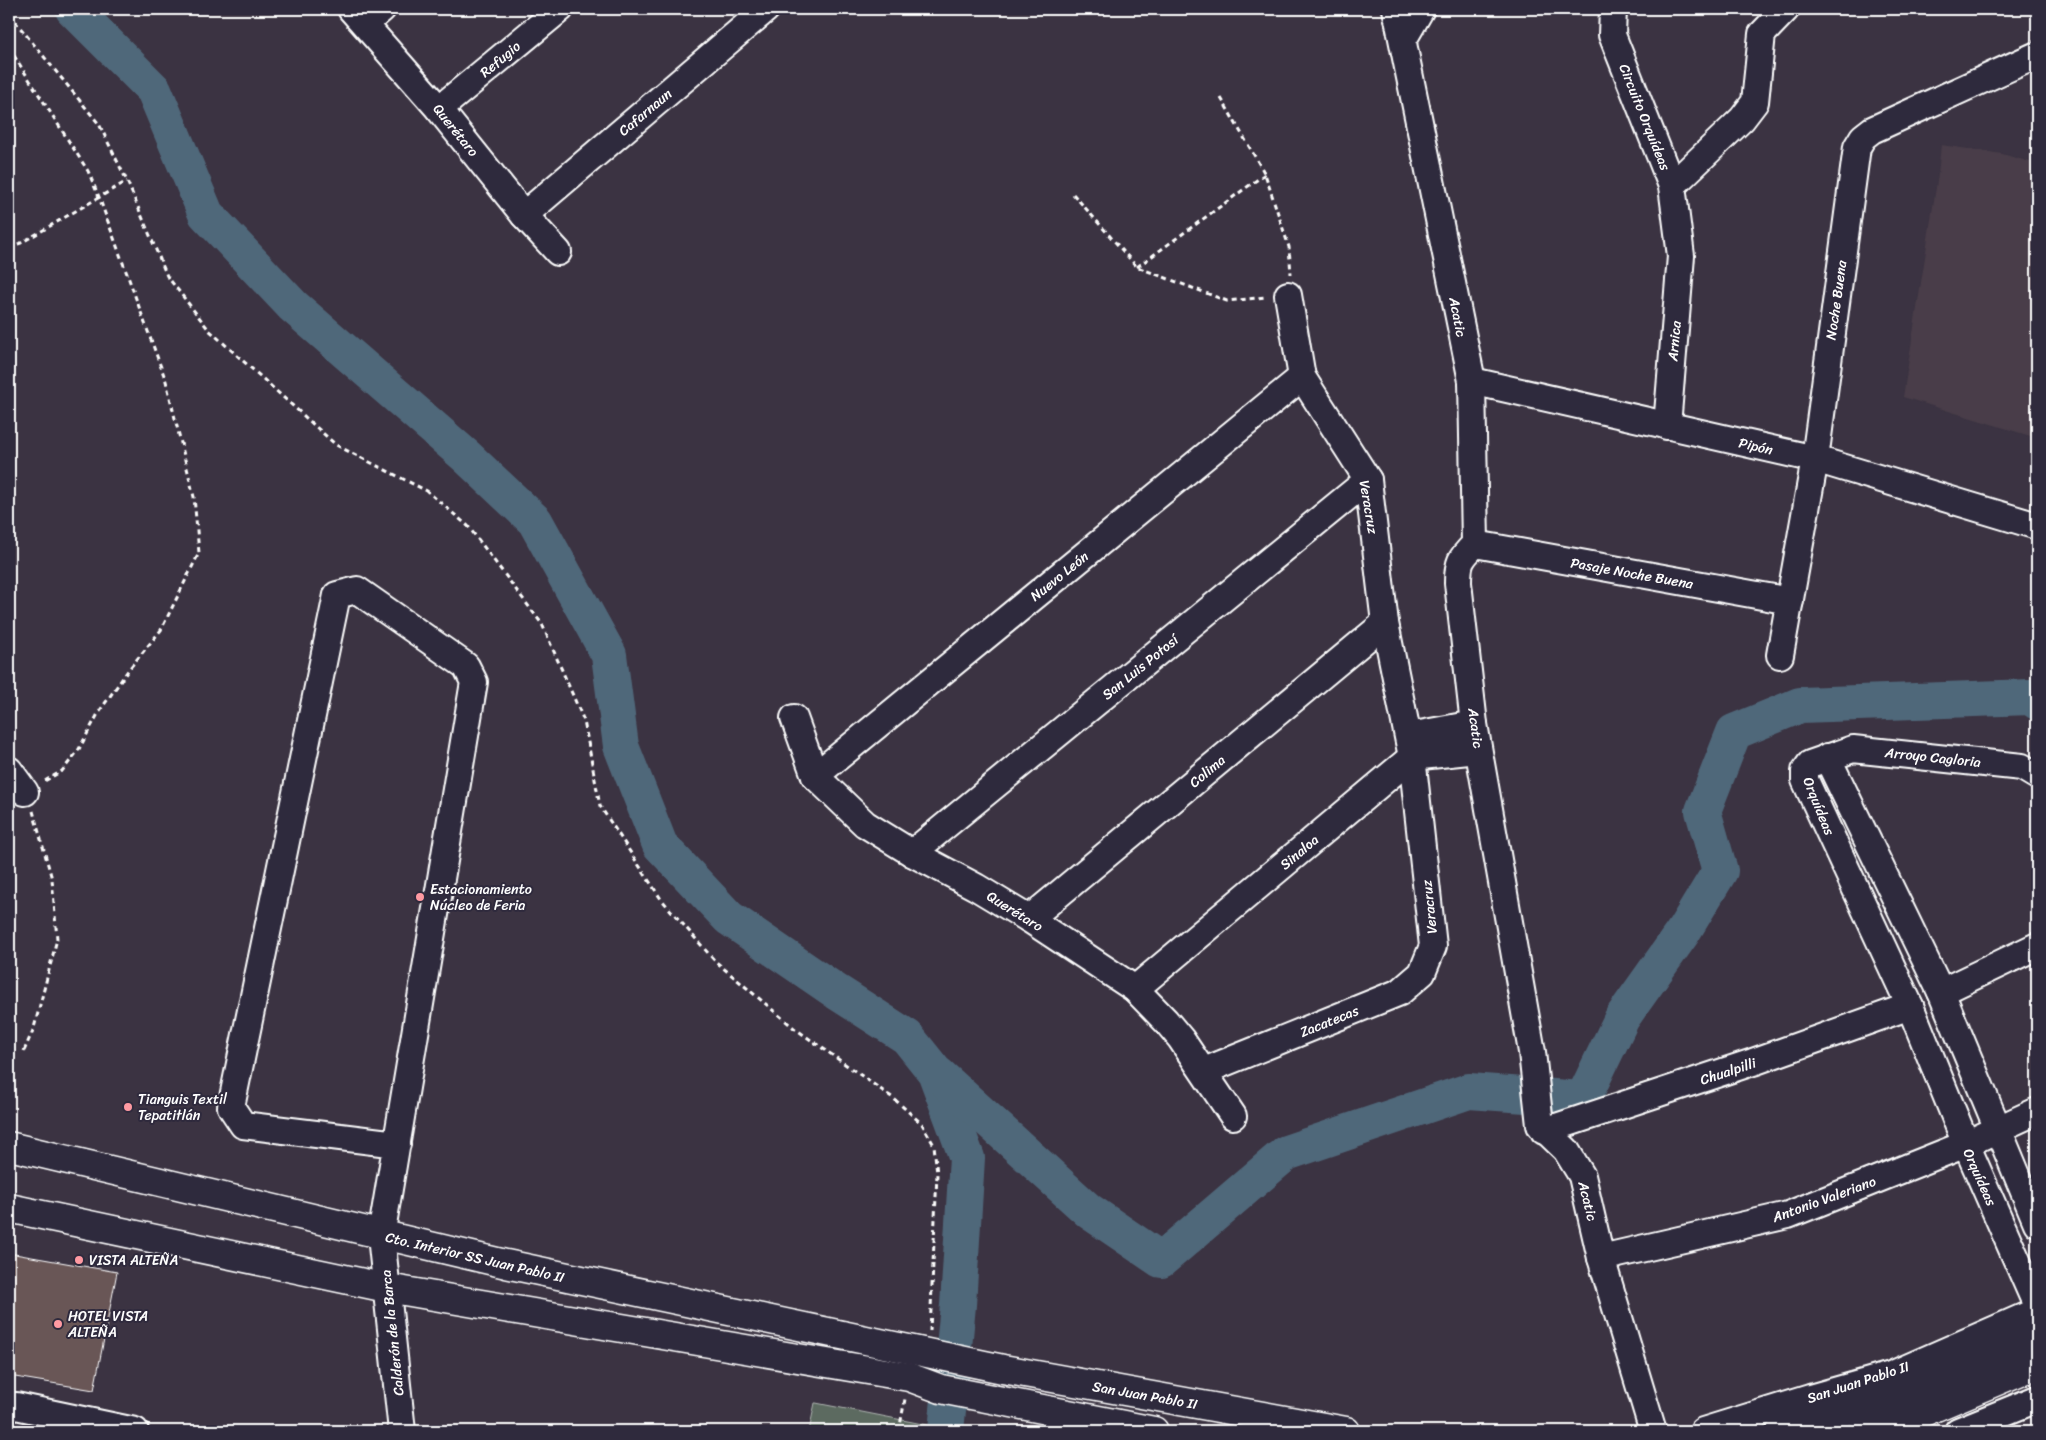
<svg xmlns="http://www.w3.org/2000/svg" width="2046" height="1440" viewBox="0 0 2046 1440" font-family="Sriracha,sans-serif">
  <rect width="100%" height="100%" fill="#3b3342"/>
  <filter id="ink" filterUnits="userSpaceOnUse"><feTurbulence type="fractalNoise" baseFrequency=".02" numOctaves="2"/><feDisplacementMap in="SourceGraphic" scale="10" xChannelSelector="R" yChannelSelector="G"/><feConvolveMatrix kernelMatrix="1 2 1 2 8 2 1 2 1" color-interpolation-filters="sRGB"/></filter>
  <g filter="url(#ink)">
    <!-- built -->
    <polygon fill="#493e48" points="1941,145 2002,154 2037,164 2037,438 1903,397 1938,175"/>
    <!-- green -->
    <polygon fill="#5c6a60" stroke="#aeb4b0" points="815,1403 816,1403 958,1431 809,1431"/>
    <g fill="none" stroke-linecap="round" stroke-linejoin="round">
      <!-- river -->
      <g stroke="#50687a" stroke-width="36">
        <polyline points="73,9 154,90 206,214 293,306 467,457 535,521 609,655 621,746 660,845 729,918 837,992 907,1037 935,1072 967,1158 958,1305 946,1431"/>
        <polyline points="939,1075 1089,1211 1161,1260 1286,1153 1469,1091 1583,1099 1622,1018 1683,932 1720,871 1703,811 1734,732 1800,705 2031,697 2037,702"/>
      </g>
    </g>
    <!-- building -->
    <polygon fill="#695657" stroke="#fff" points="9,1253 117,1272 94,1390 9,1376"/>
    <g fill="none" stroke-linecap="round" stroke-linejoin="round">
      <!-- minor casing -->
      <g stroke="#fff" stroke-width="30">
        <g id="minor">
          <polyline points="351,9 439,109 524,215 558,252"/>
          <path d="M1396,9l76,372 3,163c-15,15 -17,18 -17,39l16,141 58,328 8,73 26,25 16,26 19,82 52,173"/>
          <polyline points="1613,9 1612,35 1672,186 1681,256 1667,426"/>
          <polyline points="365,24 382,9"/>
          <polyline points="1403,40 1421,9"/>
          <polyline points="439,109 560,9"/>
          <polyline points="1672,186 1742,119 1755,102 1762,34 1786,9"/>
          <polyline points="524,215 766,9"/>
          <polyline points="1472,381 1815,459 2037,526"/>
          <polyline points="1475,544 1790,601"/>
          <polyline points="1780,655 1815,459 1857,147 1863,137 1872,130 2037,55"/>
          <polyline points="794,718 815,776 865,824 912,853 976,887 1029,919 1135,989 1166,1021 1181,1039 1233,1116"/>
          <polyline points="1409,736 1474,724"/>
          <polyline points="1827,757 1941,992 2037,1223"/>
          <polyline points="9,770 25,792"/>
          <polyline points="815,776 1302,377"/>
          <polyline points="2037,776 2022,767 1853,749 1810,764 1805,771 1805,780 1910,1006 1966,1144 2037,1306"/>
          <polyline points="912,853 1368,480"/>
          <polyline points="1029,919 1385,623"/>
          <polyline points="1135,989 1412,757 1478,750"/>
          <polyline points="1941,992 2037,946"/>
          <polyline points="1204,1071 1400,992 1422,973 1433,946 1412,757 1385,623 1368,480 1302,377 1288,295"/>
          <polyline points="1544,1131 1753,1062 1910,1006"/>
          <polyline points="397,1144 243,1125 231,1107 337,595 357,590 466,666 474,682 393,1165 381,1236 402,1431"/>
          <polyline points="1601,1258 1788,1215 1966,1144 2037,1111"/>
          <polyline points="9,1407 16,1406 135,1431"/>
          <polyline points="1703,1431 1810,1398 1891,1375 2037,1311"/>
          <polyline points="1958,1431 2037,1399"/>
        </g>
      </g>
      <!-- major casing -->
      <g stroke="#fff" stroke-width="31">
        <g id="major">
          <polyline points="9,1146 506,1264 1003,1369 1346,1431"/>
          <polyline points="9,1208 387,1288 909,1377 941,1389 1154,1431"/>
          <polyline points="1781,1431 1891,1397 2037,1338"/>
          <polyline points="1863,1431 1912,1417 2037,1364"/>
        </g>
      </g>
      <!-- path -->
      <g stroke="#fff" stroke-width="3" stroke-dasharray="5 4" stroke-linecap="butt">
        <polyline points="9,14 99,124 127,181 167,276 209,330 336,445 427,491 468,526 542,624 584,721 600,806 661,899 715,961 794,1028 893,1098 922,1124 934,1145 937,1174 930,1331"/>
        <polyline points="9,48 88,171 99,197 166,381 194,497 199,553 161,630 129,669 99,712 78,751 62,771 43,782"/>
        <polyline points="1221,98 1265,174 1289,247 1291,274"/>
        <polyline points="1073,194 1137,267 1227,301 1267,297"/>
        <polyline points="9,247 21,243 127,181"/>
        <polyline points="1137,267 1265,174"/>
        <polyline points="24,1051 34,1028 57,939 52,879 33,811"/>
        <polyline points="899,1431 905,1399"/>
      </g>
      <!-- minor -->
      <use href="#minor" stroke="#2f2a3d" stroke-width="26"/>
      <!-- major -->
      <use href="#major" stroke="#2f2a3d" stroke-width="28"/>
    </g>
  </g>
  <!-- markers -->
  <g fill="#ff9aa2" stroke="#2f2a3d" stroke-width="2">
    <circle cx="420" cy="897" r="5"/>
    <circle cx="128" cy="1107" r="5"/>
    <circle cx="79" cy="1260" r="5"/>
    <circle cx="58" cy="1324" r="5"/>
  </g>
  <g text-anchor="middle" stroke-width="4" stroke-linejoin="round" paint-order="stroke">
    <!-- street labels -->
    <g font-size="14" fill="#fff" stroke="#2f2a3d">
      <text transform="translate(500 59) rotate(-40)" y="5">Refugio</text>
      <text transform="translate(645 112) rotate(-40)" y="5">Cafarnaun</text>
      <text transform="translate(1645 117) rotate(68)" y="5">Circuito Orquídeas</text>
      <text transform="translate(456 130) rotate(51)" y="5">Querétaro</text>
      <text transform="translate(1836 300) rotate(-82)" y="5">Noche Buena</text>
      <text transform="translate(1458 317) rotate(79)" y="5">Acatic</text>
      <text transform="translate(1674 341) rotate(-85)" y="5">Arnica</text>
      <text transform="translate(1756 446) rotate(13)" y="5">Pipón</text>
      <text transform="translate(1369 507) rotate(80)" y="5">Veracruz</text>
      <text transform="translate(1632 573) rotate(10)" y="5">Pasaje Noche Buena</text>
      <text transform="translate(1059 576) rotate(-39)" y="5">Nuevo León</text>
      <text transform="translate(1140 667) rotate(-39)" y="5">San Luis Potosí</text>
      <text transform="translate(1476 728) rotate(82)" y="5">Acatic</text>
      <text transform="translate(1933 757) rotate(6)" y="5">Arroyo Cagloria</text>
      <text transform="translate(1207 771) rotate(-40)" y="5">Colima</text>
      <text transform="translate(1819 806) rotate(68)" y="5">Orquídeas</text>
      <text transform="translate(1299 852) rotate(-40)" y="5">Sinaloa</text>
      <text transform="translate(1429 907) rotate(-96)" y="5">Veracruz</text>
      <text transform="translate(1015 911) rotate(32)" y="5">Querétaro</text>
      <text transform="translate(1329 1021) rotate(-22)" y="5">Zacatecas</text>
      <text transform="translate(1728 1071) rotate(-18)" y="5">Chualpilli</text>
      <text transform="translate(1980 1177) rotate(66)" y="5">Orquídeas</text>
      <text transform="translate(1824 1199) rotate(-20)" y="5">Antonio Valeriano</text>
      <text transform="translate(1588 1201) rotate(76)" y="5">Acatic</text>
      <text transform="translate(475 1257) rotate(13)" y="5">Cto. Interior SS Juan Pablo II</text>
      <text transform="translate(392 1333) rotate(-96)" y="5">Calderón de la Barca</text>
      <text transform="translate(1858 1382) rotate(-18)" y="5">San Juan Pablo II</text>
      <text transform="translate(1145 1395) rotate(10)" y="5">San Juan Pablo II</text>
    </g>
    <!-- poi labels -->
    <g font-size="14" fill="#fff" stroke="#2f2a3d" text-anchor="start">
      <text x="430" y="894">Estacionamiento<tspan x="430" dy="16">Núcleo de Feria</tspan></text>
      <text x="138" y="1104">Tianguis Textil<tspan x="138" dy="16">Tepatitlán</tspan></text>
      <text x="89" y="1265">VISTA ALTEÑA</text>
      <text x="68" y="1321">HOTEL VISTA<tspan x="68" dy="16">ALTEÑA</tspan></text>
    </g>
  </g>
  <!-- margin -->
  <rect width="2046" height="1440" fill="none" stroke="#2f2a3d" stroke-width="30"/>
  <rect x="15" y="15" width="2016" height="1410" fill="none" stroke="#fff" stroke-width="2" filter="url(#ink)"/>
</svg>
